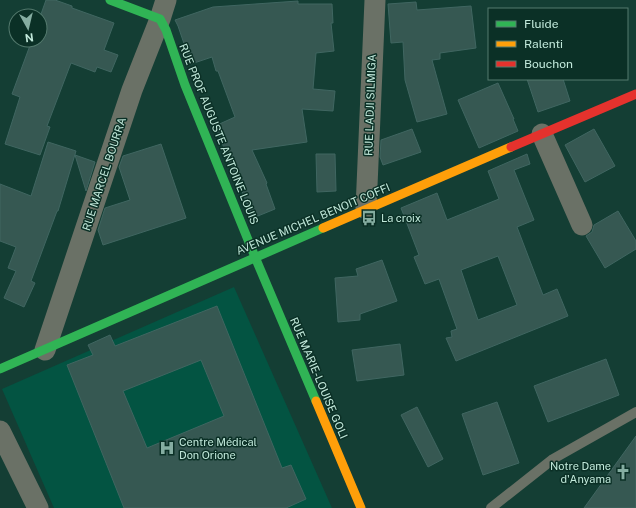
<svg xmlns="http://www.w3.org/2000/svg" width="636" height="508" viewBox="0 0 636 508" font-family="'Public Sans',sans-serif">
  <rect width="100%" height="100%" fill="#143e34"/>
  <!-- built -->
  <polygon fill="#035442" points="234,287 332,508 54,508 2,389"/>
  <!-- building -->
  <g fill="#365852" stroke="#406661" fill-rule="evenodd">
    <polygon points="46,0 55,0 72,6 72,8 114,23 104,50 118,55 111,72 97,67 95,72 71,63 47,126 50,127 40,155 5,144 20,97 12,94 32,40 40,40 40,17"/>
    <polygon points="298,1 298,4 332,4 333,23 331,23 334,51 316,53 313,89 335,91 333,111 302,109 307,142 252,150 267,183 266,184 275,209 253,218 215,126 235,117 218,71 216,71 212,57 191,64 178,26 175,20 213,7"/>
    <polygon points="416,2 417,10 471,6 476,48 440,53 440,59 432,60 447,114 417,122 405,80 403,42 391,43 388,4"/>
    <polygon points="527,79 563,79 570,101 538,112"/>
    <polygon points="498,83 514,119 513,119 518,131 479,148 458,100"/>
    <polygon points="412,129 421,152 383,165 380,157 381,140"/>
    <polygon points="594,129 615,166 585,182 565,145"/>
    <polygon points="48,142 76,151 58,211 57,211 31,281 35,283 24,307 4,298 16,271 8,268 16,247 0,241 0,184 31,196"/>
    <polygon points="161,144 186,218 103,245 98,230 105,208 130,200 119,167 123,156"/>
    <polygon points="316,154 335,154 336,191 317,192"/>
    <path d="M527,154l3,10 -16,6 20,50 -17,7 26,68 14,-6 11,27 -112,45 -10,-23 6,-1 -1,-6 6,-2 -18,-50 -14,5 -11,-27 5,-2 -18,-47 36,-15 10,27 52,-21 -11,-28zM498,256l19,49 -39,15 -17,-50z"/>
    <polygon points="75,155 95,162 86,191"/>
    <polygon points="618,211 636,241 636,249 605,268 586,236 592,232 594,225"/>
    <polygon points="382,260 397,301 360,314 360,320 338,322 335,278 358,276 356,269"/>
    <path d="M217,306l65,162 9,-3 15,34 -20,9h-162l-57,-143 26,-10 -5,-10 22,-10 5,11zM201,360l23,56 -77,32 -24,-57z"/>
    <polygon points="400,344 404,375 357,381 352,350"/>
    <polygon points="606,359 619,395 548,422 534,386"/>
    <polygon points="497,402 519,463 483,475 462,414"/>
    <polygon points="417,407 443,459 428,467 401,415"/>
    <polygon points="636,436 636,508 584,508"/>
  </g>
  <g fill="none" stroke-linecap="round" stroke-linejoin="round">
    <!-- lane -->
    <polyline stroke="#6a7166" stroke-width="10" points="491,508 553,459 636,412"/>
    <!-- street -->
    <g stroke="#6a7166" stroke-width="21">
      <polyline points="542,134 582,225"/>
      <polyline points="366,209 375,0"/>
      <polyline points="45,350 132,90 160,19 166,0"/>
      <polyline points="0,431 38,508"/>
    </g>
    <!-- fast -->
    <g stroke="#30b455" stroke-width="9">
      <polyline points="110,0 160,19 166,30 185,85 255,257 316,401"/>
      <polyline points="0,369 323,228"/>
    </g>
    <!-- slow -->
    <g stroke="#ff9f0a" stroke-width="9">
      <polyline points="323,228 511,147"/>
      <polyline points="316,401 361,508"/>
    </g>
    <!-- jam -->
    <polyline stroke="#e5322d" stroke-width="9" points="511,147 636,94"/>
  </g>
  <!-- icons -->
  <defs>
    <g id="bus-bare" transform="scale(1.2)"><path d="M-5-6H5V4H4V6H2V4H-2V6H-4V4H-5ZM-3.5-4V0h7V-4ZM-3.5 1.2v1.5H-2V1.2ZM2 1.2v1.5H3.5V1.2Z" fill="#85ada1" stroke="#0b3026" stroke-width="2.5" paint-order="stroke"/></g>
    <g id="hospital-bare" transform="scale(1.2)"><path d="M-5-5h3v3.5h4V-5h3V5h-3V1.5h-4V5h-3Z" fill="#85ada1" stroke="#0b3026" stroke-width="2.5" paint-order="stroke"/></g>
    <g id="church-bare" transform="scale(1.2)"><path d="M-1.2-6h2.4v3.5h3.3v2.4h-3.3V6h-2.4V-.1h-3.3v-2.4h3.3Z" fill="#85ada1" stroke="#0b3026" stroke-width="2.5" paint-order="stroke"/></g>
  </defs>
  <g fill-rule="evenodd">
    <use href="#bus-bare" x="369" y="218"/>
    <use href="#hospital-bare" x="167" y="448"/>
    <use href="#church-bare" x="623" y="472"/>
  </g>
  <g text-anchor="middle" stroke-width="3" stroke-linejoin="round" paint-order="stroke">
    <!-- street labels -->
    <g font-size="11" fill="#c2e9db" stroke="#0b3026">
      <text transform="translate(370 105) rotate(-88)" y="4">RUE LADJI SILMIGA</text>
      <text transform="translate(219 134) rotate(68)" y="4">RUE PROF AUGUSTE ANTOINE LOUIS</text>
      <text transform="translate(104 174) rotate(-72)" y="4">RUE MARCEL BOURRA</text>
      <text transform="translate(313 219) rotate(-23)" y="4">AVENUE MICHEL BENOIT COFFI</text>
      <text transform="translate(319 378) rotate(67)" y="4">RUE MARIE-LOUISE GOLI</text>
    </g>
    <!-- poi labels -->
    <g font-size="11" fill="#c2e9db" stroke="#0b3026" text-anchor="start">
      <text x="381" y="222">La croix</text>
      <text x="179" y="446">Centre Médical<tspan x="179" dy="13">Don Orione</tspan></text>
      <text x="611" y="470" text-anchor="end">Notre Dame<tspan x="611" dy="13">d'Anyama</tspan></text>
    </g>
  </g>
  <!-- legend -->
  <rect x="488" y="8" width="140" height="72" fill="#0b3026" stroke="#547a6e"/>
  <rect x="496" y="21" width="20" height="6" fill="#30b455" stroke="#547a6e"/>
  <text x="524" y="28" font-size="12" fill="#c2e9db">Fluide</text>
  <rect x="496" y="41" width="20" height="6" fill="#ff9f0a" stroke="#547a6e"/>
  <text x="524" y="48" font-size="12" fill="#c2e9db">Ralenti</text>
  <rect x="496" y="61" width="20" height="6" fill="#e5322d" stroke="#547a6e"/>
  <text x="524" y="68" font-size="12" fill="#c2e9db">Bouchon</text>
  <!-- north arrow -->
  <g transform="translate(28 28) rotate(172)"><circle r="19" fill="#0b3026" stroke="#547a6e"/>
  <path d="M0-3L7 15L0 10L-7 15Z" fill="#85ada1"/>
  <text y="-6" font-size="11" font-weight="bold" text-anchor="middle" fill="#c2e9db">N</text>
  </g>
</svg>
